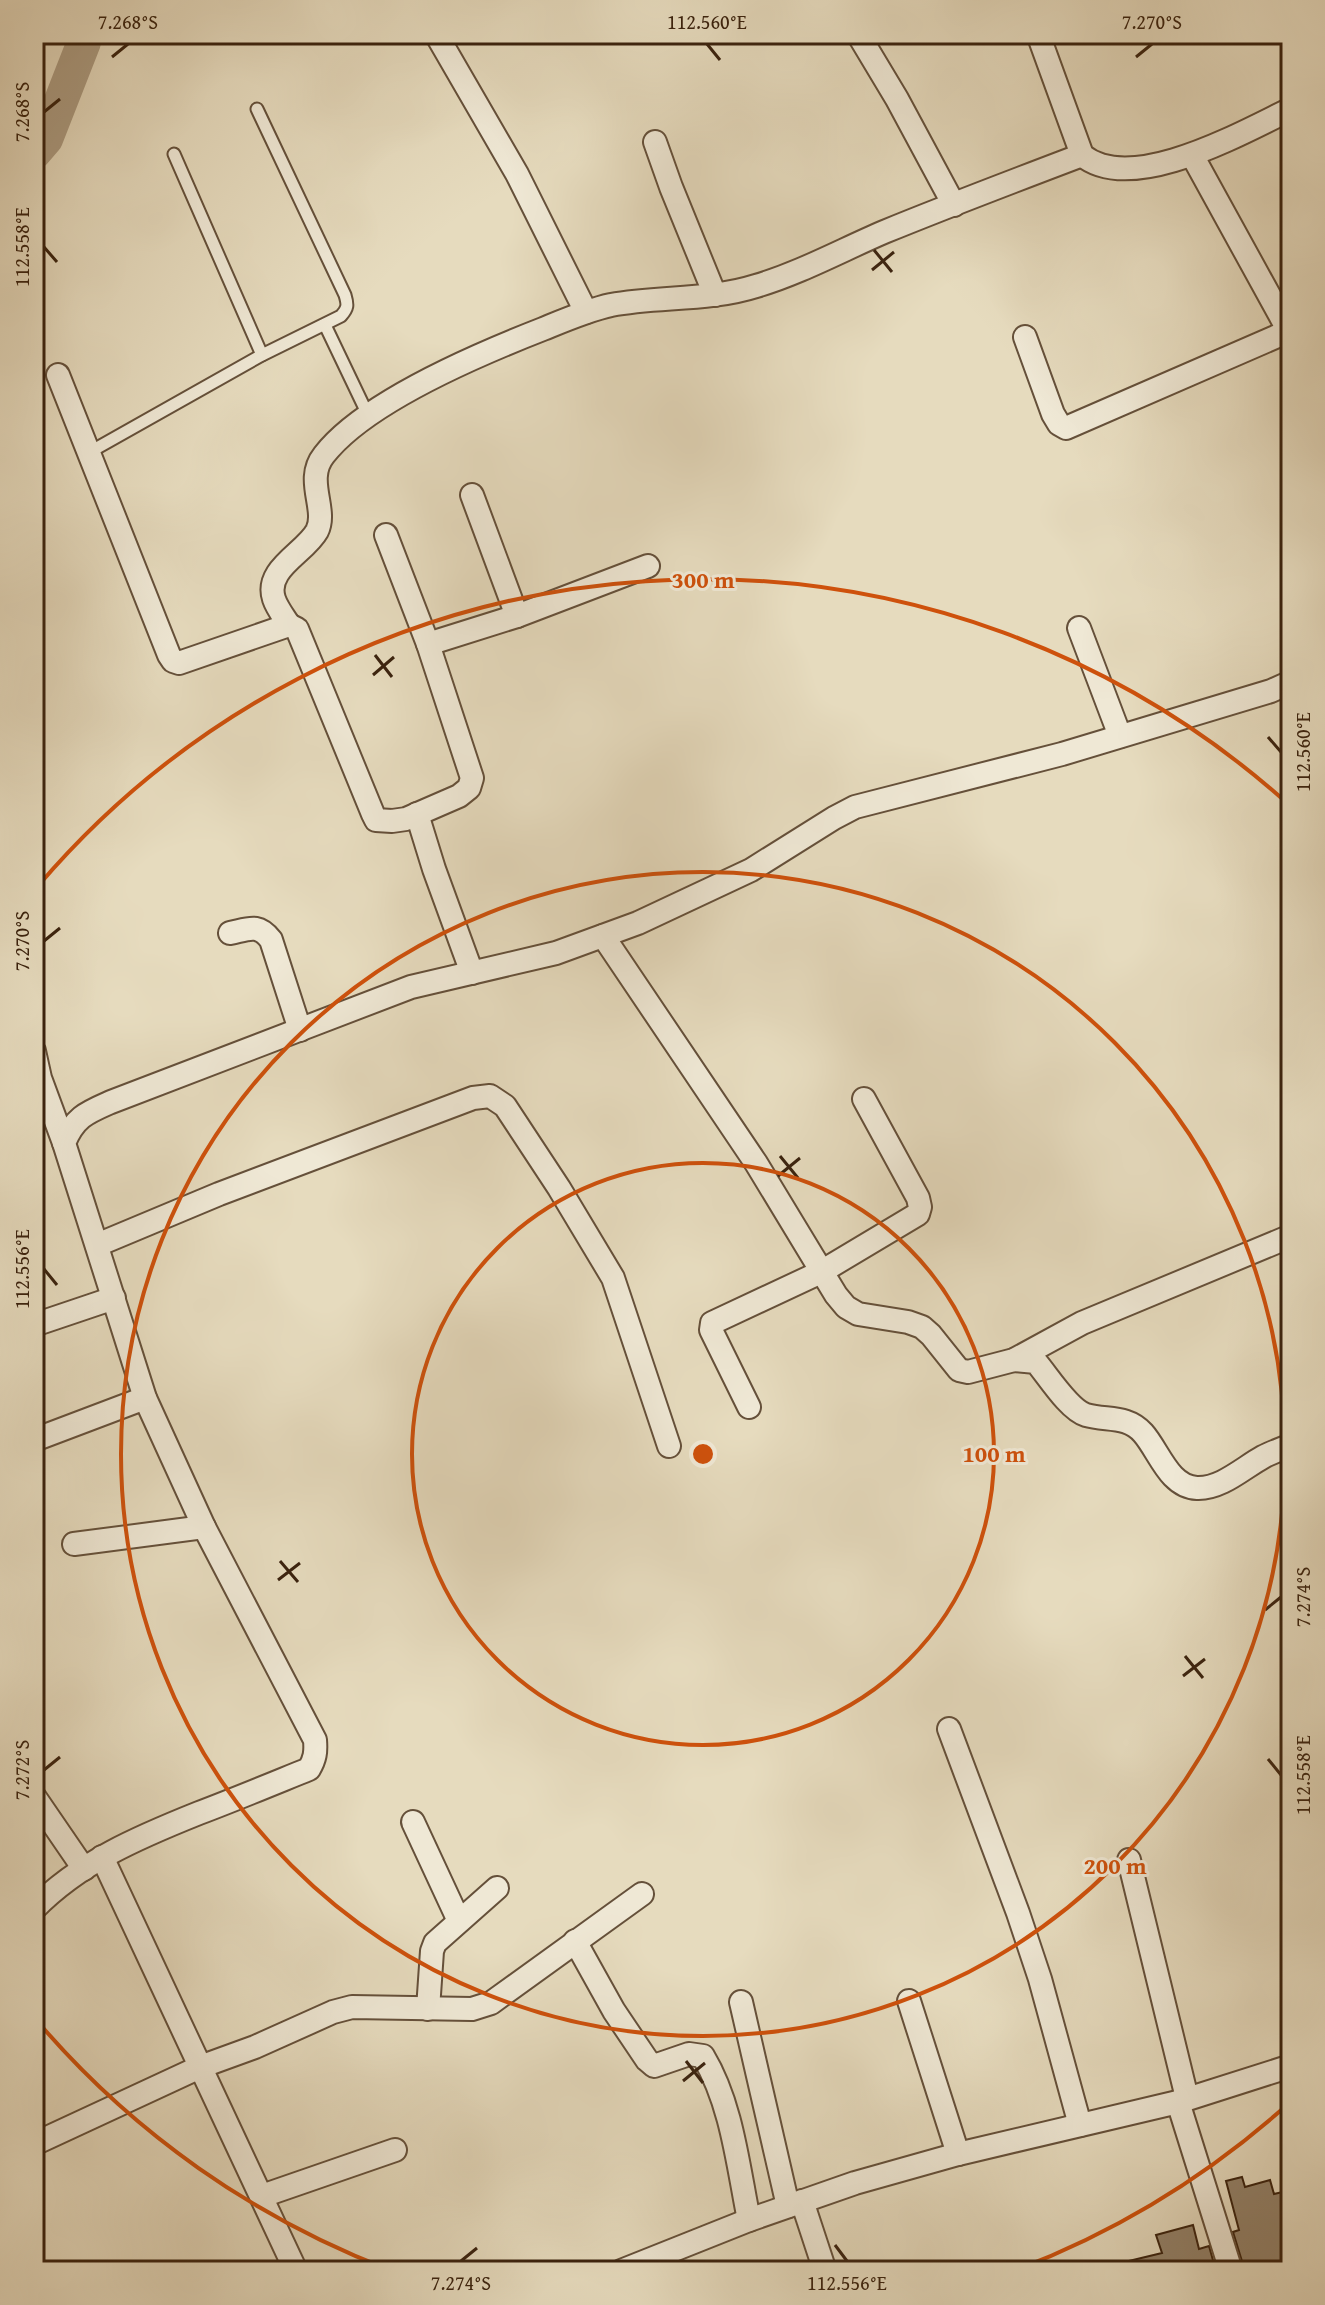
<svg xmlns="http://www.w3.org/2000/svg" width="1325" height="2305" viewBox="0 0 1325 2305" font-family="'Gentium Book Plus',serif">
  <rect width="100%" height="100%" fill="#e6dbbe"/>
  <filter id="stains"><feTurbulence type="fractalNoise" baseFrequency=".0025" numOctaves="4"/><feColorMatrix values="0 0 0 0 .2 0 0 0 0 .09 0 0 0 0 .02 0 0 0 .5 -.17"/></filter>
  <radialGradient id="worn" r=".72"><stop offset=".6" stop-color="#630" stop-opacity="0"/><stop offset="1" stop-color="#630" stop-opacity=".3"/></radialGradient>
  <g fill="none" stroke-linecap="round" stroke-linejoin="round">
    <!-- river -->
    <polyline stroke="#ac9c82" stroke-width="34" points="34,153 46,139 84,42 79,34"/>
  </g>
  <!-- building -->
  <g fill="#93826a" stroke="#3a220e" stroke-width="2">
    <polygon points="1242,2177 1245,2187 1270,2180 1274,2194 1291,2190 1291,2261 1263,2271 1245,2271 1233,2232 1239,2230 1226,2181"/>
    <polygon points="1193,2225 1199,2249 1209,2246 1216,2271 1113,2271 1112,2265 1162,2253 1156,2235"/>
  </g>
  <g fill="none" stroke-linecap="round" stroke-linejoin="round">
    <!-- lane casing -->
    <g stroke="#65503a" stroke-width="15">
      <g id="lane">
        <polyline points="174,154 262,355"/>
        <polyline points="325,325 368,415"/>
        <path d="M88,453l174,-98 79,-39c7,-8 7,-11 4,-21l-88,-186"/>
      </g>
    </g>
    <!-- street casing -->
    <g stroke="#65503a" stroke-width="26">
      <g id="street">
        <polyline points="436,34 517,174 586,312"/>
        <polyline points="858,34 897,99 954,205"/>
        <path d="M1038,34l44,121c49,41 161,-23 209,-46"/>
        <polyline points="655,142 671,187 715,295"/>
        <polyline points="1192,155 1291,335"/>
        <polyline points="1025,337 1053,414 1059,424 1066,428 1289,331"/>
        <polyline points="58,375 169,655 173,661 179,663 289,625 297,629 373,814 376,820 392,821 406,819 459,796 469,788 472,778 428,644 386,535"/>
        <polyline points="472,495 517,616"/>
        <path d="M289,625c-5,-8 -12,-17 -15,-26 -10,-30 31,-46 43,-68 11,-22 -13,-51 7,-76 41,-53 155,-101 219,-126 22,-9 45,-19 68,-24 48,-9 98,-4 145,-19 44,-13 86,-36 128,-54 66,-27 132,-52 198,-77"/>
        <polyline points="1079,628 1120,736"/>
        <polyline points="428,644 517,616 648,566"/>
        <polyline points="417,814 434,869 472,973"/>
        <path d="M230,933c19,-4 28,-10 41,7l29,90"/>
        <polyline points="603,936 756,1163 836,1295 846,1307 858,1314 908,1322 922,1327 931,1335 959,1370 968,1372 1014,1360 1082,1323 1291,1236"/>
        <polyline points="34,1051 40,1078 64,1143"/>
        <polyline points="97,1245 219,1194 473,1098 490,1096 505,1106 559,1188 613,1278 669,1446"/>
        <polyline points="34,1325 114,1298"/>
        <path d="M1014,1360l22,2c12,14 33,48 50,53 21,6 41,0 57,18 16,18 26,54 54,55 24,1 46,-20 66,-31 9,-5 19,-8 28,-12"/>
        <polyline points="749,1407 711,1330 712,1323 821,1272 918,1214 920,1207 918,1198 864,1099"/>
        <polyline points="34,1440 145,1398"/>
        <polyline points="74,1544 204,1527"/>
        <polyline points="949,1729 1018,1913 1040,1979 1080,2125"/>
        <polyline points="34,1796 84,1869"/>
        <polyline points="413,1822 459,1921"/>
        <polyline points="102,1857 296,2271"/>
        <polyline points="1129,1860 1187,2098"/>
        <path d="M34,1909c46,-47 105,-72 165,-96 37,-14 73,-29 110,-44 6,-10 7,-17 6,-29l-111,-213 -59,-129 -81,-255c11,-26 22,-30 47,-41l300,-115 145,-34 82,-30 113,-53 83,-52 21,-11 207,-53 209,-63 20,-9"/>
        <path d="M575,1941l39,70 33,49 7,6 35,-12 14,2c29,48 35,110 46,164"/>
        <polyline points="909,2001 958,2154"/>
        <polyline points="741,2002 788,2206"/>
        <polyline points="428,2009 432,1951 435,1943 497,1888"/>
        <polyline points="1178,2102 1231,2271"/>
        <polyline points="34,2144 200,2067 255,2047 333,2012 352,2007 472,2009 491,2003 642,1894"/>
        <polyline points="262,2196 395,2150"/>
        <polyline points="802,2201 825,2271"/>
        <polyline points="621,2271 749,2220 855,2183 958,2154 1178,2102 1291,2066"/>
      </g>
    </g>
    <!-- lane -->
    <use href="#lane" stroke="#efe8d5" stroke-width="11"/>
    <!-- street -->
    <use href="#street" stroke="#efe8d5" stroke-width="22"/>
  </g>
  <!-- ticks -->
  <path fill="none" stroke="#3a220e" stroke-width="3" d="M707,44l13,16M112,57l16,-13M1136,57l16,-13M44,112l16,-13M44,247l13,15M874,250l18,22M872,270l22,-18M375,655l17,22M373,675l21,-18M1268,737l13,15M44,941l16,-13M780,1156l18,22M778,1176l22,-18M44,1269l13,16M280,1561l18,21M278,1580l22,-17M1265,1610l16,-13M1185,1656l18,22M1183,1676l22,-17M1268,1759l13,16M44,1770l16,-13M686,2061l17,22M683,2081l22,-18M835,2245l12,16M461,2261l16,-13"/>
  <!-- distance rings -->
  <g fill="none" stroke="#ce510c" stroke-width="4">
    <circle cx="703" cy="1454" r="291"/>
    <circle cx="703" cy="1454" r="582"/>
    <path d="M1288 2104A874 874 0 0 1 1016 2270M390 2270A874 874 0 0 1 38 2022M38 886A874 874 0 0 1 1288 804"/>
  </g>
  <circle cx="703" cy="1454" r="12" fill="#ce510c" stroke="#efe8d5" stroke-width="4"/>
  <g font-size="24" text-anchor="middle" font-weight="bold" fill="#ce510c" stroke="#efe8d5" stroke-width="6" stroke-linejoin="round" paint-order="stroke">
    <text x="703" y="588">300 m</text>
    <text x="994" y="1462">100 m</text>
    <text x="1115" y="1874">200 m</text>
  </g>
  <!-- margin -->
  <rect width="1325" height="2305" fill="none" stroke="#e6dbbe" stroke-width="88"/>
  <rect x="44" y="44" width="1237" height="2217" fill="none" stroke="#3a220e" stroke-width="3"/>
  <g font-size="20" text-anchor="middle" fill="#3a220e">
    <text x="128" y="29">7.268°S</text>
    <text x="707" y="29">112.560°E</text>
    <text x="1152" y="29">7.270°S</text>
    <text transform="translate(22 112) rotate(-90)" y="7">7.268°S</text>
    <text transform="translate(22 247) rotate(-90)" y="7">112.558°E</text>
    <text transform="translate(1303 752) rotate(-90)" y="7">112.560°E</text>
    <text transform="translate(22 941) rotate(-90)" y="7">7.270°S</text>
    <text transform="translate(22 1269) rotate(-90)" y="7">112.556°E</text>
    <text transform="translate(1303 1597) rotate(-90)" y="7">7.274°S</text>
    <text transform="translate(22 1770) rotate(-90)" y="7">7.272°S</text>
    <text transform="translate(1303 1775) rotate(-90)" y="7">112.558°E</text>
    <text x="461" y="2290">7.274°S</text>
    <text x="847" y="2290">112.556°E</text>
  </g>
  <rect width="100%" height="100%" filter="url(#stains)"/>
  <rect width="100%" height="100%" fill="url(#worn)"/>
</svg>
